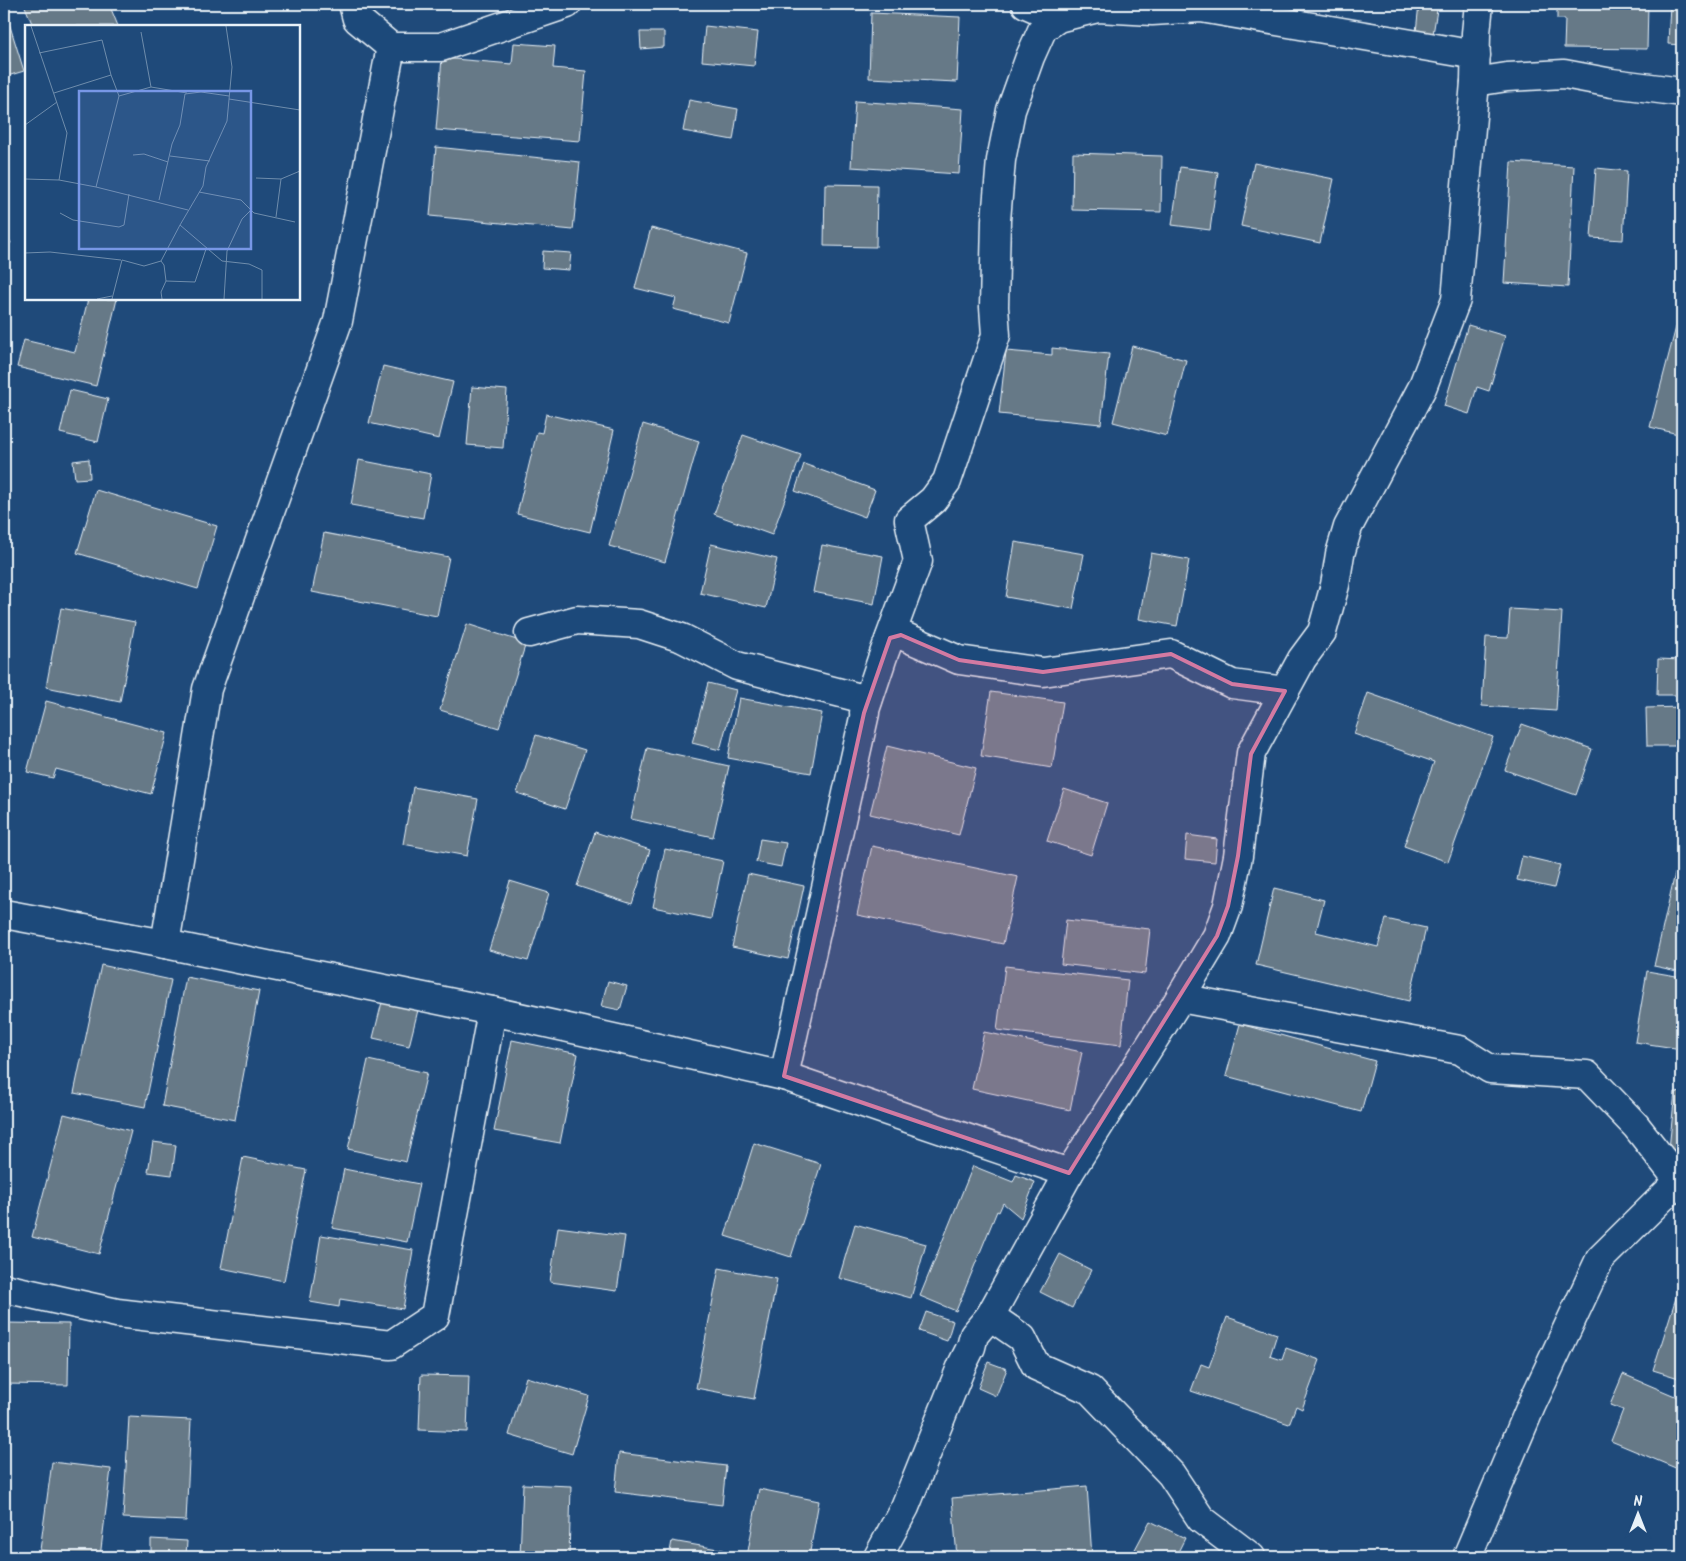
<svg xmlns="http://www.w3.org/2000/svg" width="1686" height="1561" viewBox="0 0 1686 1561" font-family="Kalam,sans-serif">
  <rect width="100%" height="100%" fill="#1f4a7a"/>
  <filter id="ink" filterUnits="userSpaceOnUse"><feTurbulence type="fractalNoise" baseFrequency=".02" numOctaves="2"/><feDisplacementMap in="SourceGraphic" scale="10" xChannelSelector="R" yChannelSelector="G"/><feConvolveMatrix kernelMatrix="1 2 1 2 8 2 1 2 1" color-interpolation-filters="sRGB"/></filter>
  <g filter="url(#ink)">
    <!-- building -->
    <g fill="#667987" stroke="#e8f1f8">
      <polygon points="24,4 109,4 118,26 33,26"/>
      <polygon points="1419,4 1438,4 1433,34 1416,32"/>
      <polygon points="1557,4 1648,4 1647,49 1564,48 1565,19 1557,19"/>
      <polygon points="1670,4 1682,4 1682,45 1668,44"/>
      <polygon points="4,7 24,71 4,77"/>
      <polygon points="871,13 960,17 957,82 869,78"/>
      <polygon points="705,26 758,32 754,66 702,61"/>
      <polygon points="640,32 664,32 664,47 641,49"/>
      <polygon points="514,43 555,46 553,68 586,71 580,141 436,130 442,58 512,64"/>
      <polygon points="689,100 738,109 733,140 683,131"/>
      <polygon points="855,101 963,109 959,174 851,167"/>
      <polygon points="436,147 580,162 573,230 430,216"/>
      <polygon points="1073,153 1162,156 1161,212 1072,210"/>
      <polygon points="1511,162 1574,166 1568,287 1504,283"/>
      <polygon points="1254,163 1334,179 1320,243 1241,226"/>
      <polygon points="1180,167 1218,172 1210,230 1172,225"/>
      <polygon points="1596,168 1627,171 1623,240 1591,238"/>
      <polygon points="825,184 877,185 876,247 824,246"/>
      <polygon points="651,228 747,253 729,323 673,309 676,298 635,288"/>
      <polygon points="4,230 11,243 4,247"/>
      <polygon points="543,251 571,253 569,270 542,268"/>
      <polygon points="88,299 117,299 96,386 17,367 24,340 75,352"/>
      <polygon points="1468,325 1505,336 1489,391 1477,387 1469,414 1444,406"/>
      <polygon points="1676,327 1682,328 1682,435 1650,427"/>
      <polygon points="1132,346 1186,360 1167,436 1113,422"/>
      <polygon points="1052,348 1109,354 1101,424 999,414 1006,351 1052,355"/>
      <polygon points="383,366 453,382 439,439 369,423"/>
      <polygon points="472,387 507,390 503,448 467,445"/>
      <polygon points="70,390 108,399 98,442 60,433"/>
      <polygon points="546,414 614,430 590,532 517,514 537,432 542,433"/>
      <polygon points="643,424 699,441 665,562 609,546"/>
      <polygon points="743,435 801,455 772,535 714,514"/>
      <polygon points="89,459 90,478 75,479 73,461"/>
      <polygon points="359,460 431,474 423,518 351,505"/>
      <polygon points="804,464 875,490 865,517 795,491"/>
      <polygon points="96,490 217,526 198,589 77,553"/>
      <polygon points="324,533 449,557 437,616 312,592"/>
      <polygon points="1015,542 1084,554 1073,609 1006,597"/>
      <polygon points="711,544 777,559 766,608 700,593"/>
      <polygon points="822,545 883,556 874,604 813,592"/>
      <polygon points="1151,553 1189,560 1177,626 1139,619"/>
      <polygon points="61,608 135,622 120,702 46,687"/>
      <polygon points="1510,609 1562,612 1556,711 1482,706 1486,637 1508,638"/>
      <polygon points="467,624 526,643 499,728 440,710"/>
      <polygon points="1658,659 1682,660 1682,695 1657,695"/>
      <polygon points="708,683 736,690 720,750 692,743"/>
      <polygon points="991,692 1063,702 1052,768 981,756"/>
      <polygon points="1368,693 1493,737 1448,862 1404,846 1434,762 1354,734"/>
      <polygon points="739,698 822,713 811,773 728,758"/>
      <polygon points="46,701 167,733 151,794 56,769 53,778 27,772"/>
      <polygon points="1682,707 1682,746 1647,746 1646,708"/>
      <polygon points="1522,724 1592,749 1576,795 1505,770"/>
      <polygon points="536,735 585,750 565,809 517,793"/>
      <polygon points="887,746 976,768 959,835 870,814"/>
      <polygon points="647,748 729,766 713,837 631,819"/>
      <polygon points="413,787 478,799 467,856 403,844"/>
      <polygon points="1064,789 1107,803 1091,855 1047,841"/>
      <polygon points="595,832 650,850 632,904 577,886"/>
      <polygon points="1187,835 1217,839 1215,862 1185,859"/>
      <polygon points="760,839 786,843 781,867 756,862"/>
      <polygon points="872,846 1018,877 1003,944 857,915"/>
      <polygon points="665,849 723,861 711,919 653,907"/>
      <polygon points="1522,856 1560,865 1554,888 1517,880"/>
      <polygon points="1676,869 1682,870 1682,972 1654,966"/>
      <polygon points="748,874 804,886 788,959 732,947"/>
      <polygon points="510,881 549,893 528,961 489,950"/>
      <polygon points="1274,888 1324,900 1316,932 1378,947 1386,919 1426,928 1409,1001 1256,965"/>
      <polygon points="1066,920 1150,929 1145,974 1061,964"/>
      <polygon points="101,965 171,980 145,1107 74,1093"/>
      <polygon points="1005,966 1128,980 1121,1045 997,1030"/>
      <polygon points="1647,971 1682,977 1682,1049 1635,1042"/>
      <polygon points="186,977 259,991 235,1120 162,1106"/>
      <polygon points="608,981 627,986 620,1010 601,1006"/>
      <polygon points="382,1002 418,1010 409,1046 373,1038"/>
      <polygon points="1240,1024 1375,1061 1361,1112 1226,1076"/>
      <polygon points="984,1032 1082,1052 1070,1110 972,1089"/>
      <polygon points="512,1040 578,1054 560,1143 494,1131"/>
      <polygon points="368,1060 427,1073 406,1162 348,1149"/>
      <polygon points="1675,1092 1682,1093 1682,1151 1669,1149"/>
      <polygon points="64,1114 131,1131 99,1254 32,1237"/>
      <polygon points="153,1142 176,1145 172,1175 148,1172"/>
      <polygon points="754,1143 821,1164 791,1257 725,1236"/>
      <polygon points="243,1157 306,1170 284,1281 221,1268"/>
      <polygon points="973,1166 1013,1182 1016,1175 1035,1182 1021,1218 1003,1203 999,1212 997,1211 956,1311 920,1296"/>
      <polygon points="344,1169 419,1184 407,1242 332,1228"/>
      <polygon points="855,1224 926,1244 911,1298 839,1278"/>
      <polygon points="558,1227 625,1236 617,1291 550,1282"/>
      <polygon points="321,1235 413,1250 403,1309 340,1299 339,1307 310,1302"/>
      <polygon points="1060,1254 1091,1270 1072,1308 1040,1292"/>
      <polygon points="719,1268 777,1279 754,1399 696,1388"/>
      <polygon points="1681,1282 1682,1283 1682,1379 1653,1370"/>
      <polygon points="926,1312 953,1321 947,1341 919,1331"/>
      <polygon points="1227,1317 1277,1334 1270,1356 1282,1360 1286,1348 1320,1360 1302,1409 1296,1406 1289,1424 1191,1391 1201,1364 1209,1367"/>
      <polygon points="6,1323 69,1324 68,1385 5,1384"/>
      <polygon points="988,1362 1007,1369 996,1396 978,1388"/>
      <polygon points="1623,1374 1682,1399 1682,1460 1678,1469 1611,1441 1623,1410 1610,1405"/>
      <polygon points="421,1375 469,1376 467,1432 419,1430"/>
      <polygon points="526,1377 589,1396 572,1454 509,1435"/>
      <polygon points="129,1417 191,1420 186,1521 123,1518"/>
      <polygon points="619,1453 726,1466 722,1505 615,1492"/>
      <polygon points="52,1462 111,1469 100,1557 89,1557 40,1550"/>
      <polygon points="523,1484 571,1486 569,1557 520,1557"/>
      <polygon points="1087,1486 1092,1557 957,1557 952,1498"/>
      <polygon points="759,1489 819,1501 809,1557 747,1557"/>
      <polygon points="1150,1521 1185,1538 1177,1554 1184,1557 1131,1557"/>
      <polygon points="151,1539 187,1541 186,1557 151,1557"/>
      <polygon points="672,1541 724,1550 723,1557 669,1557"/>
    </g>
    <g fill="none" stroke-linecap="round" stroke-linejoin="round">
      <!-- minor casing -->
      <g stroke="#e8f1f8" stroke-width="31">
        <g id="minor">
          <polyline points="353,4 357,19 391,47 441,47 567,4"/>
          <polyline points="1026,4 1058,18"/>
          <polyline points="1475,82 1507,77 1564,74 1612,83 1682,92"/>
          <polyline points="529,633 577,620 639,624 682,638 737,666 868,700"/>
          <polyline points="890,638 901,635 959,660 1043,672 1171,654 1232,684 1285,691"/>
          <polyline points="4,914 165,944 492,1011 784,1076 1069,1173"/>
          <polyline points="165,944 207,689 338,321 391,47"/>
          <polyline points="1180,998 1460,1050 1490,1069 1587,1075 1636,1126 1679,1181 1682,1183"/>
          <polyline points="784,1076 865,713 864,713 882,659 918,561 909,520 933,500 947,481 996,335 994,307 996,220 1001,160 1011,110 1030,57 1043,28 1058,18 1098,8 1152,11 1201,8 1476,55"/>
          <polyline points="4,1288 117,1313 391,1345 435,1316 492,1011"/>
          <polyline points="878,1557 905,1507 962,1365 971,1347 974,1335 990,1316"/>
          <polyline points="1251,1557 1201,1519 1171,1474 1090,1390 1036,1366 1022,1338 990,1316 1069,1173 1175,1006 1217,936 1228,906 1238,856 1251,753 1302,659 1322,632 1335,585 1340,554 1348,527 1422,388 1456,300 1475,82 1476,33 1479,4"/>
          <polyline points="1467,1557 1531,1406 1600,1259 1679,1181"/>
        </g>
      </g>
      <!-- minor -->
      <use href="#minor" stroke="#1f4a7a" stroke-width="28"/>
    </g>
  </g>
  <!-- marked area -->
  <path fill="#d37aa2" fill-opacity="0.2" stroke="#d37aa2" stroke-width="4" stroke-linejoin="round" d="M901,635l58,25 84,12 128,-18 61,30 53,7 -34,63 -13,102 -10,50 -11,30 -148,237 -285,-97 80,-363 26,-75z"/>
  <!-- overview -->
  <g transform="translate(25 25)">
    <rect width="275" height="275" fill="#1f4a7a"/>
    <path fill="none" stroke="#6f8dac" stroke-width="1" d="M6,1l36,107 -8,47M201,1l6,41 -5,54 -21,46 -3,19 -23,39 42,36 27,3 13,6v29M116,7l10,55M14,28l63,-13 9,35M29,68l57,-18 8,21 32,-9 36,6M204,74l71,11M0,100l32,-23M108,130l11,-1 24,8M145,131l40,5M231,153l25,1 19,-8M0,154l34,1 37,7 92,23M71,162l23,-91M174,167l42,8 13,13 41,9M134,175l13,-56 8,-19 5,-31 16,-2 28,4M35,188l13,7 46,7 5,-2 5,-31M251,192l5,-38M0,228l25,-1 71,8M136,236l3,4 2,16 -5,11 1,7M141,256l29,1 11,-33M72,274l15,-3M87,274l10,-39 22,6 17,-5 19,-36M199,274l3,-48 15,-32 8,-8"/>
    <path fill="#7897e6" fill-opacity="0.15" stroke="#7897e6" stroke-width="2.5" d="M54,66h172v158h-172z"/>
    <rect width="275" height="275" fill="none" stroke="#e8f1f8" stroke-width="2.5"/>
  </g>
  <!-- margin -->
  <rect width="1686" height="1561" fill="none" stroke="#1f4a7a" stroke-width="20"/>
  <rect x="10" y="10" width="1666" height="1541" fill="none" stroke="#e8f1f8" stroke-width="2" filter="url(#ink)"/>
  <!-- north arrow -->
  <g transform="translate(1638 1514)" stroke="#1f4a7a" stroke-width="4" paint-order="stroke">
  <path d="M0-4L9 19L0 12L-9 19Z" fill="#e8f1f8"/>
  <text y="-8" font-size="14" font-weight="bold" text-anchor="middle" fill="#e8f1f8">N</text>
  </g>
</svg>
